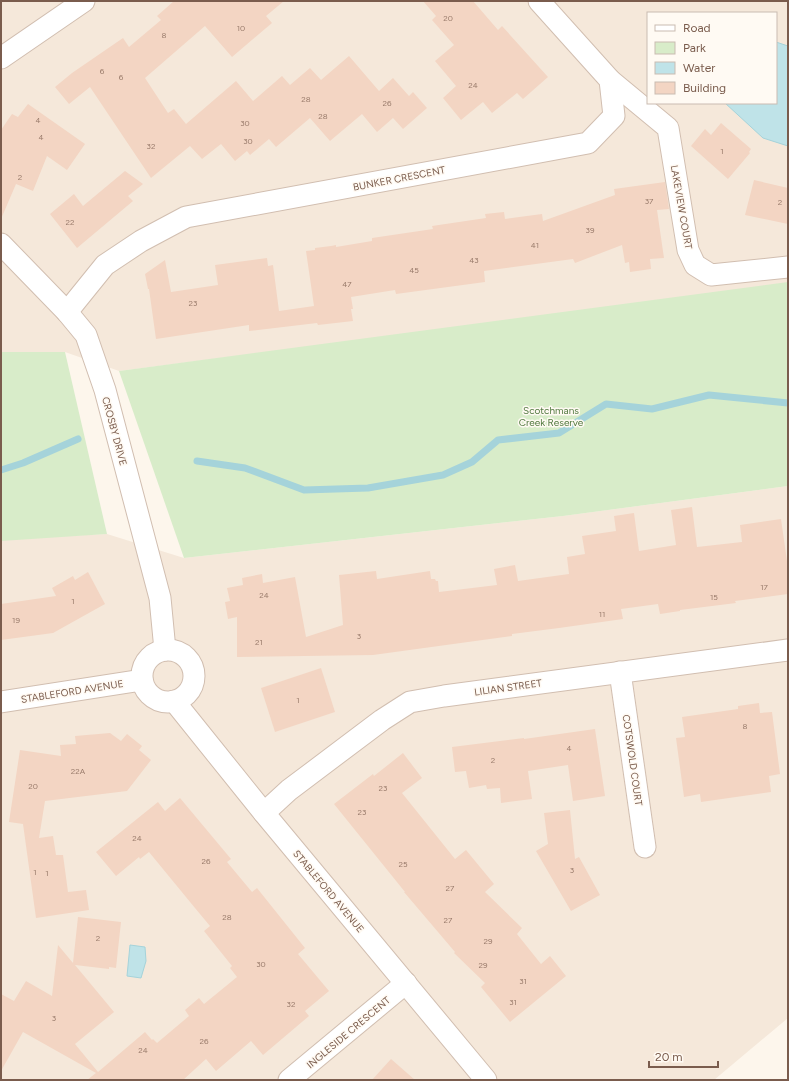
<svg xmlns="http://www.w3.org/2000/svg" width="789" height="1081" viewBox="0 0 789 1081" font-family="Figtree,sans-serif">
  <rect width="100%" height="100%" fill="#fdf6ec"/>
  <!-- residential -->
  <g fill="#f5e8da" fill-rule="evenodd">
    <path d="M1,1h787v284l-669,86 -54,-19h-64zM648,13h128v90h-128z"/>
    <polygon points="788,486 788,1018 714,1080 1,1080 1,539 107,534 184,558 563,516"/>
  </g>
  <!-- green -->
  <g fill="#d8ecc9">
    <polygon points="788,282 788,486 563,516 184,558 119,371"/>
    <polygon points="1,352 65,352 107,534 1,541"/>
  </g>
  <!-- water -->
  <g fill="#bfe3e8" stroke="#a5d3da">
    <polygon points="776,42 788,46 788,146 763,138 725,103 776,103"/>
    <polygon points="130,945 145,947 146,961 141,978 127,976"/>
  </g>
  <g fill="none" stroke-linecap="round" stroke-linejoin="round">
    <!-- stream -->
    <g stroke="#a5d3da" stroke-width="7">
      <polyline points="197,461 245,468 304,490 368,488 443,475 472,462 498,440 559,433 606,404 652,409 709,395 788,403"/>
      <polyline points="1,470 23,463 78,439"/>
    </g>
  </g>
  <!-- building -->
  <g fill="#f3d5c3">
    <polygon points="174,1 284,1 266,16 272,23 232,57 205,26 145,78 168,113 174,109 186,124 236,81 253,101 282,76 290,85 310,68 321,80 349,56 379,91 393,78 409,96 413,92 427,108 403,129 393,118 377,132 362,114 330,141 310,118 276,147 269,139 250,155 247,151 235,161 221,144 202,159 190,146 151,178 90,87 69,104 55,87 72,73 123,38 129,47 161,20 157,16"/>
    <polygon points="423,1 473,1 498,30 502,26 548,77 523,99 517,93 492,113 483,102 461,120 443,98 456,86 435,61 454,45 432,20 436,16"/>
    <polygon points="28,104 85,144 67,170 47,156 33,191 16,184 1,219 1,130 12,114 18,117"/>
    <polygon points="721,123 751,149 749,152 750,153 728,179 691,146 705,129 711,135"/>
    <polygon points="125,171 143,184 128,196 133,201 77,248 50,214 74,194 83,206"/>
    <polygon points="754,180 788,188 788,224 745,215"/>
    <polygon points="665,182 669,209 657,210 664,258 650,259 651,269 630,272 629,262 625,263 622,245 575,263 573,259 484,271 485,282 396,294 395,290 351,297 353,309 351,309 353,321 318,325 317,323 249,331 249,325 156,339 149,289 148,289 145,274 165,260 171,292 218,285 215,265 267,258 268,266 273,265 279,311 314,306 306,251 315,250 315,248 331,246 336,245 336,247 372,241 372,238 433,229 432,226 486,218 485,214 504,212 505,219 542,214 543,221 615,195 614,189"/>
    <polygon points="692,507 697,547 742,542 740,525 781,519 788,568 788,594 735,601 736,603 680,610 680,611 660,614 658,604 621,609 623,619 559,628 512,634 512,636 373,655 237,657 237,617 228,619 225,602 230,601 227,588 243,585 242,578 262,574 263,583 295,577 306,637 343,625 339,575 376,571 377,579 430,571 431,579 435,579 436,581 438,581 439,592 497,585 494,569 515,565 518,581 569,574 567,557 585,554 582,536 616,531 614,516 634,513 639,551 676,545 671,510"/>
    <polygon points="88,572 105,604 53,633 1,640 1,604 56,596 52,588 73,576 75,580"/>
    <polygon points="321,668 335,712 275,732 261,688"/>
    <polygon points="759,703 760,713 772,712 780,774 769,776 771,792 701,802 700,794 684,797 676,738 685,737 682,717 738,709 738,706"/>
    <polygon points="595,729 605,796 573,801 568,765 528,771 532,799 501,803 500,788 487,789 486,785 469,788 466,771 455,772 452,747 524,738 524,739"/>
    <polygon points="110,733 121,741 127,734 142,746 139,750 151,760 127,791 45,801 39,838 53,836 56,855 63,855 68,892 86,890 89,910 36,918 23,824 9,822 20,750 61,756 60,745 76,744 75,736"/>
    <polygon points="403,753 422,778 402,793 455,859 466,850 494,884 485,892 522,928 517,934 541,964 550,956 566,976 510,1022 481,987 485,983 454,953 455,952 404,892 405,892 334,804 373,774 374,776"/>
    <polygon points="180,798 231,859 227,862 252,892 257,888 305,948 298,954 329,991 305,1011 309,1016 263,1055 251,1041 216,1071 206,1059 183,1080 87,1080 96,1073 23,1032 1,1071 1,994 14,1001 26,981 52,996 58,945 73,963 78,917 121,922 116,968 109,967 109,969 75,965 114,1012 75,1044 98,1072 145,1032 152,1040 153,1039 157,1043 189,1016 185,1010 199,998 204,1004 237,977 230,968 232,966 204,931 210,926 195,908 149,852 140,859 139,857 116,876 96,852 158,802 165,811"/>
    <polygon points="570,810 575,859 579,857 600,895 571,911 536,851 548,844 544,813"/>
    <polygon points="391,1059 415,1080 372,1080"/>
  </g>
  <g fill="none" stroke-linecap="round" stroke-linejoin="round">
    <!-- street casing -->
    <g stroke="#d1beb0" stroke-width="23">
      <g id="street">
        <polyline points="1,58 84,1"/>
        <polyline points="610,80 668,128 688,250 695,265 711,275 788,267"/>
        <polyline points="1,244 67,312 86,335 105,390 160,598 165,650"/>
        <polyline points="67,312 105,265 141,241 186,217 588,143 614,116 610,80 539,1"/>
        <circle cx="168" cy="676" r="26"/>
        <polyline points="620,672 645,847"/>
        <polyline points="174,701 264,813 486,1080"/>
        <polyline points="1,702 142,680"/>
        <polyline points="264,813 289,790 382,720 410,702 444,696 788,650"/>
        <polyline points="289,1080 406,983"/>
      </g>
    </g>
    <!-- street -->
    <use href="#street" stroke="#fff" stroke-width="21"/>
  </g>
  <g text-anchor="middle" stroke-width="3" stroke-linejoin="round" paint-order="stroke">
    <!-- number labels -->
    <g font-size="8" fill="#987a6a">
      <text x="448" y="21">20</text>
      <text x="241" y="31">10</text>
      <text x="164" y="38">8</text>
      <text x="102" y="74">6</text>
      <text x="121" y="80">6</text>
      <text x="473" y="88">24</text>
      <text x="306" y="102">28</text>
      <text x="387" y="106">26</text>
      <text x="323" y="119">28</text>
      <text x="38" y="123">4</text>
      <text x="245" y="126">30</text>
      <text x="41" y="140">4</text>
      <text x="248" y="144">30</text>
      <text x="151" y="149">32</text>
      <text x="722" y="154">1</text>
      <text x="20" y="180">2</text>
      <text x="649" y="204">37</text>
      <text x="780" y="205">2</text>
      <text x="70" y="225">22</text>
      <text x="590" y="233">39</text>
      <text x="535" y="248">41</text>
      <text x="474" y="263">43</text>
      <text x="414" y="273">45</text>
      <text x="347" y="287">47</text>
      <text x="193" y="306">23</text>
      <text x="764" y="590">17</text>
      <text x="264" y="598">24</text>
      <text x="714" y="600">15</text>
      <text x="73" y="604">1</text>
      <text x="602" y="617">11</text>
      <text x="16" y="623">19</text>
      <text x="359" y="639">3</text>
      <text x="259" y="645">21</text>
      <text x="298" y="703">1</text>
      <text x="745" y="729">8</text>
      <text x="569" y="751">4</text>
      <text x="493" y="763">2</text>
      <text x="78" y="774">22A</text>
      <text x="33" y="789">20</text>
      <text x="383" y="791">23</text>
      <text x="362" y="815">23</text>
      <text x="137" y="841">24</text>
      <text x="206" y="864">26</text>
      <text x="403" y="867">25</text>
      <text x="572" y="873">3</text>
      <text x="35" y="875">1</text>
      <text x="47" y="876">1</text>
      <text x="450" y="891">27</text>
      <text x="227" y="920">28</text>
      <text x="448" y="923">27</text>
      <text x="98" y="941">2</text>
      <text x="488" y="944">29</text>
      <text x="261" y="967">30</text>
      <text x="483" y="968">29</text>
      <text x="523" y="984">31</text>
      <text x="513" y="1005">31</text>
      <text x="291" y="1007">32</text>
      <text x="54" y="1021">3</text>
      <text x="204" y="1044">26</text>
      <text x="143" y="1053">24</text>
    </g>
    <!-- street labels -->
    <g font-size="10" fill="#7a5c4d" stroke="#fffaf3">
      <text transform="translate(399 178) rotate(-11)" y="4">BUNKER CRESCENT</text>
      <text transform="translate(682 207) rotate(80)" y="4">LAKEVIEW COURT</text>
      <text transform="translate(115 431) rotate(75)" y="4">CROSBY DRIVE</text>
      <text transform="translate(508 687) rotate(-8)" y="4">LILIAN STREET</text>
      <text transform="translate(72 691) rotate(-9)" y="4">STABLEFORD AVENUE</text>
      <text transform="translate(633 760) rotate(82)" y="4">COTSWOLD COURT</text>
      <text transform="translate(329 891) rotate(50)" y="4">STABLEFORD AVENUE</text>
      <text transform="translate(348 1032) rotate(-40)" y="4">INGLESIDE CRESCENT</text>
    </g>
    <!-- park labels -->
    <g font-size="10" fill="#537a41" stroke="#fffaf3">
      <text x="551" y="414">Scotchmans<tspan x="551" dy="12">Creek Reserve</tspan></text>
    </g>
  </g>
  <!-- border -->
  <rect width="789" height="1081" fill="none" stroke="#7a5c4d" stroke-width="4"/>
  <!-- legend -->
  <rect x="647" y="12" width="130" height="92" fill="#fffaf3" stroke="#cabbb1"/>
  <rect x="655" y="25" width="20" height="6" fill="#ffffff" stroke="#cabbb1"/>
  <text x="683" y="32" font-size="12" fill="#7a5c4d">Road</text>
  <rect x="655" y="42" width="20" height="12" fill="#d8ecc9" stroke="#cabbb1"/>
  <text x="683" y="52" font-size="12" fill="#7a5c4d">Park</text>
  <rect x="655" y="62" width="20" height="12" fill="#bfe3e8" stroke="#cabbb1"/>
  <text x="683" y="72" font-size="12" fill="#7a5c4d">Water</text>
  <rect x="655" y="82" width="20" height="12" fill="#f3d5c3" stroke="#cabbb1"/>
  <text x="683" y="92" font-size="12" fill="#7a5c4d">Building</text>
  <!-- scale -->
  <path d="M649 1061v6h69v-6" fill="none" stroke="#7a5c4d" stroke-width="2"/>
  <text x="655" y="1061" font-size="12" fill="#7a5c4d" stroke="#fffaf3" stroke-width="3" paint-order="stroke">20 m</text>
</svg>
